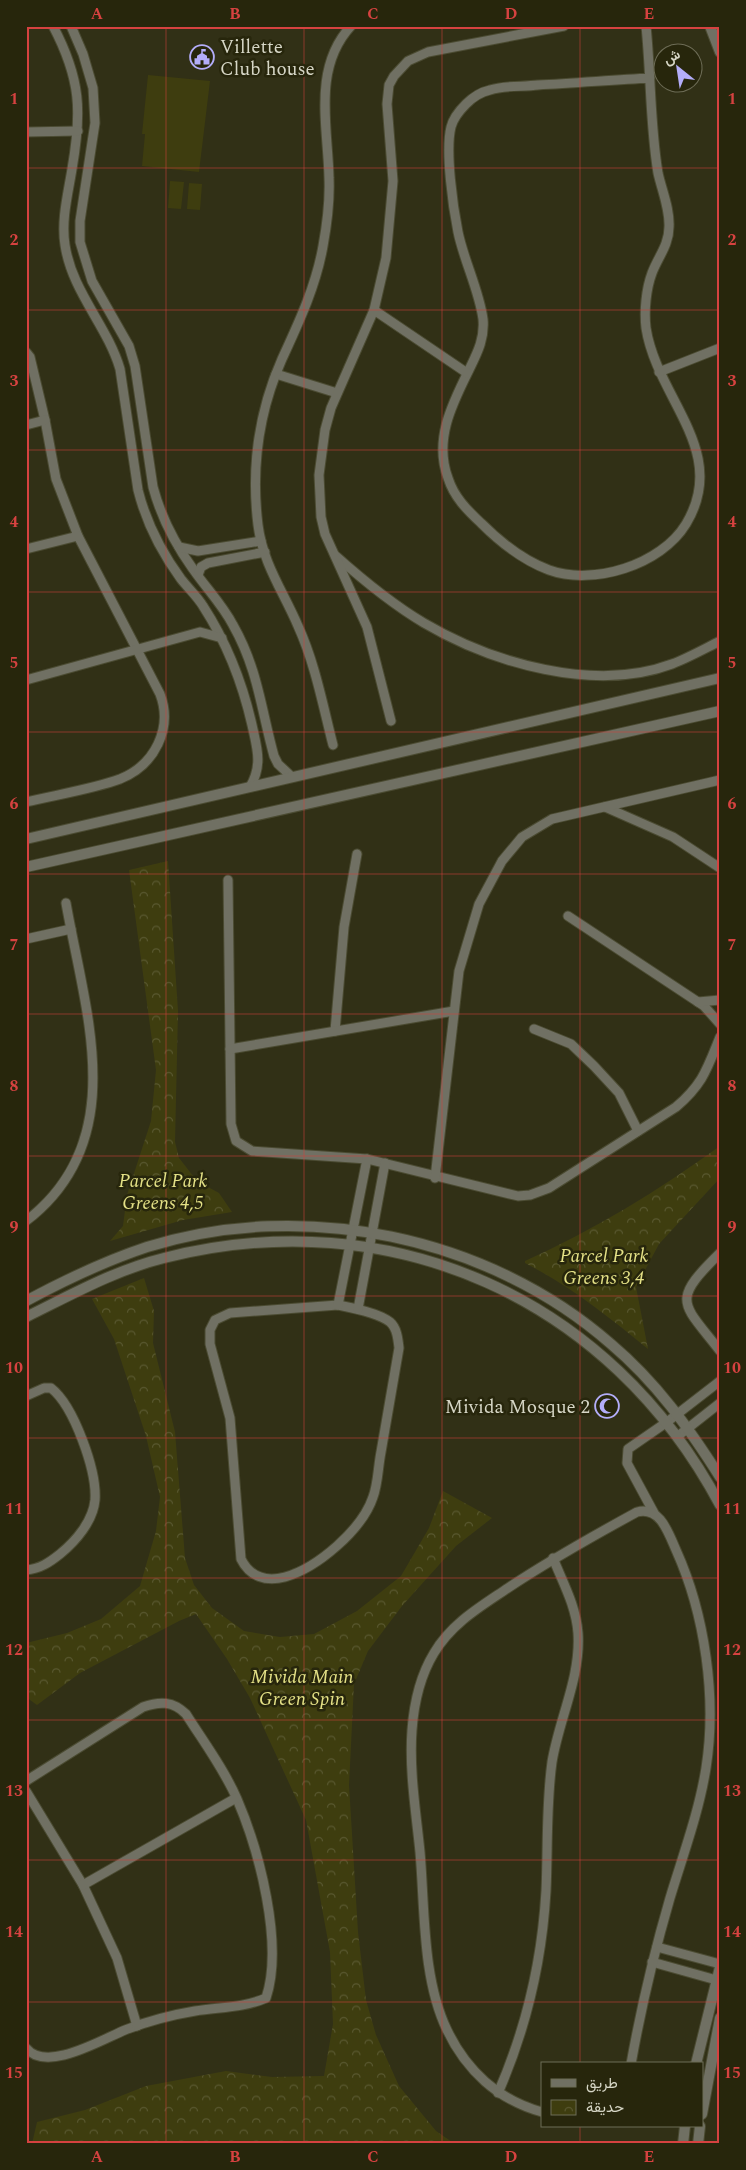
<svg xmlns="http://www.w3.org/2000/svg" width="746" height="2170" viewBox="0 0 746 2170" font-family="Spectral,Vazirmatn,serif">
  <defs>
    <pattern id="park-crowns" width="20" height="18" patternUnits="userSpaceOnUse" patternTransform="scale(1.25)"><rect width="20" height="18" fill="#3e3d0f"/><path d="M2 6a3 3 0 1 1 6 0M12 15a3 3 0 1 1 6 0" fill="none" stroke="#595830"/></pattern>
  </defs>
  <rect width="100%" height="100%" fill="#313016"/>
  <!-- park -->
  <g fill="url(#park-crowns)">
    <polygon points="168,861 178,1011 175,1142 179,1158 197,1181 219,1193 232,1212 183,1220 110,1241 123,1226 127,1195 151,1121 156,1070 129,870"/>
    <path d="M720,1146v32l-61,66 -23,43 12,62c-39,-32 -78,-63 -123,-86v-2c69,-31 133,-70 195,-115z"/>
    <polygon points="144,1278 154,1311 153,1343 175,1432 185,1558 194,1585 212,1608 244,1631 280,1637 314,1634 357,1611 401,1576 429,1528 443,1491 492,1518 456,1546 402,1606 368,1651 354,1684 349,1785 358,1932 366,2000 376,2035 399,2086 436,2131 455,2144 32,2144 37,2122 85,2110 146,2086 226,2071 272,2077 324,2076 333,2024 330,1952 306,1820 250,1698 227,1659 196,1614 179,1621 80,1673 37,1705 26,1697 26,1643 67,1633 101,1619 140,1586 156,1531 160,1497 146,1436 114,1339 92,1299"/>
  </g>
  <!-- pitch -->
  <g fill="#3e3d0f">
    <polygon points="148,75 210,81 199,172 142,166 145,134 142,134"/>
    <polygon points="170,181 184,182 181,209 168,208"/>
    <polygon points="189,183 202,184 200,210 187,209"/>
  </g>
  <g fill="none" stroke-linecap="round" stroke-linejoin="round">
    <!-- minor casing -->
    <g stroke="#4b4b32" stroke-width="11">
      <g id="minor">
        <path d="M53,26c28,53 29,86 19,143 -4,25 -11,51 -7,76 7,47 42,80 55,124l18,121c8,32 24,63 43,89 7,9 16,17 22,27 24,37 39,75 49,119 5,23 11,40 -2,62"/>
        <path d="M71,26l12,28 10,34 2,35 -15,98v21l12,39 37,65 6,20 18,121c8,30 22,57 40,82 13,19 29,35 40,56 25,44 28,84 41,131l4,8 14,13"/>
        <path d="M646,26c5,49 4,99 12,147 4,18 12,36 11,54 0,18 -11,30 -17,46 -6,16 -8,38 -6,55 11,71 84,123 40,196 -25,41 -93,62 -137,46 -27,-10 -48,-27 -68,-47 -14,-13 -27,-26 -33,-45 -14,-37 3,-72 20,-106 8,-17 17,-32 15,-53 -4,-29 -19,-58 -25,-87 -5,-25 -13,-81 -7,-105 2,-8 9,-17 15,-23 6,-6 15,-12 24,-14 14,-5 33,-3 48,-5 38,-2 75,-5 112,-7"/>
        <polyline points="26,132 78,131"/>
        <polyline points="374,310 467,373"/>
        <path d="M26,352l4,5 15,63 11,59 22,57 82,158c13,34 -5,71 -40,85 -27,10 -65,16 -94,23"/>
        <polyline points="659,372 720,348"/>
        <polyline points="276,374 337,393"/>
        <polyline points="26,425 45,420"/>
        <polyline points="179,547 198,551 261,541"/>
        <polyline points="26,549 78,536"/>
        <path d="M336,556c28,25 56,48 88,67 68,40 171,70 248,41 16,-6 32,-15 48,-23"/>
        <polyline points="198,575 201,567 208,563 265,552"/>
        <polyline points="26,680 200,632 222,638"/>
        <polyline points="391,721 367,627 325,534 321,517 319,475 325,430 331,408 374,310 386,258 393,181 387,104 389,85 394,76 408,61 428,52 564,26"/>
        <path d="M333,745c-10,-39 -18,-82 -35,-119 -15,-35 -35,-62 -40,-101 -7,-57 1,-114 24,-166 17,-37 34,-73 41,-113 4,-22 7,-45 6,-68 -1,-51 -17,-110 22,-152"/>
        <polyline points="605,807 673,837 720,868"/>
        <path d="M228,880l3,244 5,17 16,10 115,8 151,37 12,-1 19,-7 127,-81c27,-23 31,-38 44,-70"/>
        <polyline points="568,916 704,1006 720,1024"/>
        <polyline points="26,939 71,929"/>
        <polyline points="698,1002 720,1000"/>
        <polyline points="534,1029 571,1044 594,1066 619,1093 638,1131"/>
        <polyline points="335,1031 344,927 357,854"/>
        <polyline points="230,1049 454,1011"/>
        <polyline points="435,1178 459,971 479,904 502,861 522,837 552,819 720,780"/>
        <path d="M26,1221c106,-81 59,-209 40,-318"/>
        <path d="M720,1253c-50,49 -38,49 0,98"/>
        <path d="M338,1305c15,3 41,8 52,17 7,6 8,17 9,26 -6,34 -12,69 -18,104 -3,15 -3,32 -8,45 -11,33 -56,71 -88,80 -19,5 -35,0 -44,-18l-11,-141 -20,-74v-14l5,-10 15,-7z"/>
        <polyline points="338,1305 367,1159"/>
        <polyline points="358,1309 385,1163"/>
        <path d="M26,1396l18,-8h7c23,18 46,83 44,112 -2,21 -19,41 -35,54 -10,8 -20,15 -34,16"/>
        <polyline points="678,1436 720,1403"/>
        <polyline points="654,1513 627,1463 628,1449 667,1422 720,1381"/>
        <path d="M26,1781l117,-74c17,-6 30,-6 43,7 17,27 38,55 51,85 22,51 47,145 29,199 -23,10 -47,9 -71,13 -24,4 -47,10 -70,19 -24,10 -79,43 -99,18"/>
        <polyline points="26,1791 83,1885 117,1958 137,2026"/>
        <polyline points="83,1885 236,1798"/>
        <polyline points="657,1947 720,1964"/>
        <polyline points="652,1962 720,1981"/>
        <path d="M498,2093c28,-64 44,-132 48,-202 2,-43 0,-86 6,-129 7,-43 29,-85 26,-129 -2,-27 -15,-50 -25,-75"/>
        <path d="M542,2112c-44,-12 -76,-42 -95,-82 -25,-52 -22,-121 -27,-178 -4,-40 -11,-82 -8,-122 2,-27 8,-54 22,-77 18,-30 46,-46 74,-65 42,-28 85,-52 129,-76 23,-6 31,20 39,38 29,64 41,148 30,218 -7,44 -23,87 -36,130 -16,55 -29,110 -39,166"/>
      </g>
    </g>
    <!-- tertiary casing -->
    <g stroke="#4b4b32" stroke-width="12">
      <g id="tertiary">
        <polyline points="710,26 720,52"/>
        <polyline points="26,839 720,678"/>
        <polyline points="26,867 720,711"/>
        <path d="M26,1301c39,-21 79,-40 121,-54 156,-49 341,-11 464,97 45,38 78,84 109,133"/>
        <path d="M26,1317c45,-22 89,-47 138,-59 227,-58 446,40 556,247"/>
        <polyline points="696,2064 720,1967"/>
        <polyline points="702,2114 720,2018"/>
        <polyline points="683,2144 685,2126"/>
        <polyline points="698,2144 700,2126"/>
      </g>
    </g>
    <!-- minor -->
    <use href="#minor" stroke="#707063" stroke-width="9"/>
    <!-- tertiary -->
    <use href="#tertiary" stroke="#707063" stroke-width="10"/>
  </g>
  <!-- grid -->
  <path fill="none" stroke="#d64240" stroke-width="1" stroke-opacity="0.55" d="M166,26v2118M304,26v2118M442,26v2118M580,26v2038M26,168h694M26,310h694M26,450h694M26,592h694M26,732h694M26,874h694M26,1014h694M26,1156h694M26,1296h694M26,1438h694M26,1578h694M26,1720h694M26,1860h694M26,2002h694M580,2126v18"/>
  <!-- icons -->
  <defs>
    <g id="civic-ring" transform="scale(1.25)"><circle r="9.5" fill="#27260c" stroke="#b3adf9" stroke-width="1.5"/><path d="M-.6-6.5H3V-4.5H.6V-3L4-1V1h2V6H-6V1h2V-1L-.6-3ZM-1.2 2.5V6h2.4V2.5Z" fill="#b3adf9"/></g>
    <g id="mosque-ring" transform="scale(1.25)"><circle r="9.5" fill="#27260c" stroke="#b3adf9" stroke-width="1.5"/><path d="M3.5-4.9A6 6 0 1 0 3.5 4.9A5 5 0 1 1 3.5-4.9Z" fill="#b3adf9"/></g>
  </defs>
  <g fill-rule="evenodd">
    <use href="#civic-ring" x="202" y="57"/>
    <use href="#mosque-ring" x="607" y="1406"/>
  </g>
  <g text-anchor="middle" stroke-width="5" stroke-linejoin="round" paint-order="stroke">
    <!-- poi labels -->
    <g font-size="19" fill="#d6d6c6" stroke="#27260c" text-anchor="start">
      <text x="220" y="53">Villette<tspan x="220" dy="22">Club house</tspan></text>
      <text x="590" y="1413" text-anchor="end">Mivida Mosque 2</text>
    </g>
    <!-- park labels -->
    <g font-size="19" font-style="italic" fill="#e4e186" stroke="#27260c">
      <text x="163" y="1187">Parcel Park<tspan x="163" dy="22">Greens 4,5</tspan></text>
      <text x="604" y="1262">Parcel Park<tspan x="604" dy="22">Greens 3,4</tspan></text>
      <text x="302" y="1683">Mivida Main<tspan x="302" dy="22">Green Spin</tspan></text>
    </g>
  </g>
  <!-- border -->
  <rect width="746" height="2170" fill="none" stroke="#27260c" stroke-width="55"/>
  <!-- legend -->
  <rect x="541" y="2062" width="162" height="65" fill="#27260c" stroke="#6d6c56"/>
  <rect x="551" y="2079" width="25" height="8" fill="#707063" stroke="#6d6c56"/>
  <text x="586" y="2088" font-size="15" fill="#d6d6c6">طريق</text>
  <rect x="551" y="2100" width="25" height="15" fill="url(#park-crowns)" stroke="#6d6c56"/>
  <text x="586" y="2112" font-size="15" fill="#d6d6c6">حديقة</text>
  <!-- north arrow -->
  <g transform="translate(678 68) rotate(330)"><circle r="24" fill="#27260c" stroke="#6d6c56"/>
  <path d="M0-4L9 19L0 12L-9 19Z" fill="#b3adf9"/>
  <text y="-8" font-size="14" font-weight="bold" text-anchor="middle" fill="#d6d6c6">ش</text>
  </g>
  <rect x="28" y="28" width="690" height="2114" fill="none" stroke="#d64240" stroke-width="2"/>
  <g font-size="16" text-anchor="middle" font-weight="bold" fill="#d64240">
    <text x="97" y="19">A</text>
    <text x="235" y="19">B</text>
    <text x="373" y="19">C</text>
    <text x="511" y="19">D</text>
    <text x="649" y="19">E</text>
    <text x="14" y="104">1</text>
    <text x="732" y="104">1</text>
    <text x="14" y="245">2</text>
    <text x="732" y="245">2</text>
    <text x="14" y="386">3</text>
    <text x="732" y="386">3</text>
    <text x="14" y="527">4</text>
    <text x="732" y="527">4</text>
    <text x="14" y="668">5</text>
    <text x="732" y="668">5</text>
    <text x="14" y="809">6</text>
    <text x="732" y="809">6</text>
    <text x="14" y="950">7</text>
    <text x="732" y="950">7</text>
    <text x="14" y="1091">8</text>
    <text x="732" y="1091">8</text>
    <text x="14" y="1232">9</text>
    <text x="732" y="1232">9</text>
    <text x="14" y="1373">10</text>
    <text x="732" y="1373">10</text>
    <text x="14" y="1514">11</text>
    <text x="732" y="1514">11</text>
    <text x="14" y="1655">12</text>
    <text x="732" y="1655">12</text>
    <text x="14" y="1796">13</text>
    <text x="732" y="1796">13</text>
    <text x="14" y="1937">14</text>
    <text x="732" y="1937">14</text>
    <text x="14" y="2078">15</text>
    <text x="732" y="2078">15</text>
    <text x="97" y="2162">A</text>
    <text x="235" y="2162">B</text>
    <text x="373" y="2162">C</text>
    <text x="511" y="2162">D</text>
    <text x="649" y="2162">E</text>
  </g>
</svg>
